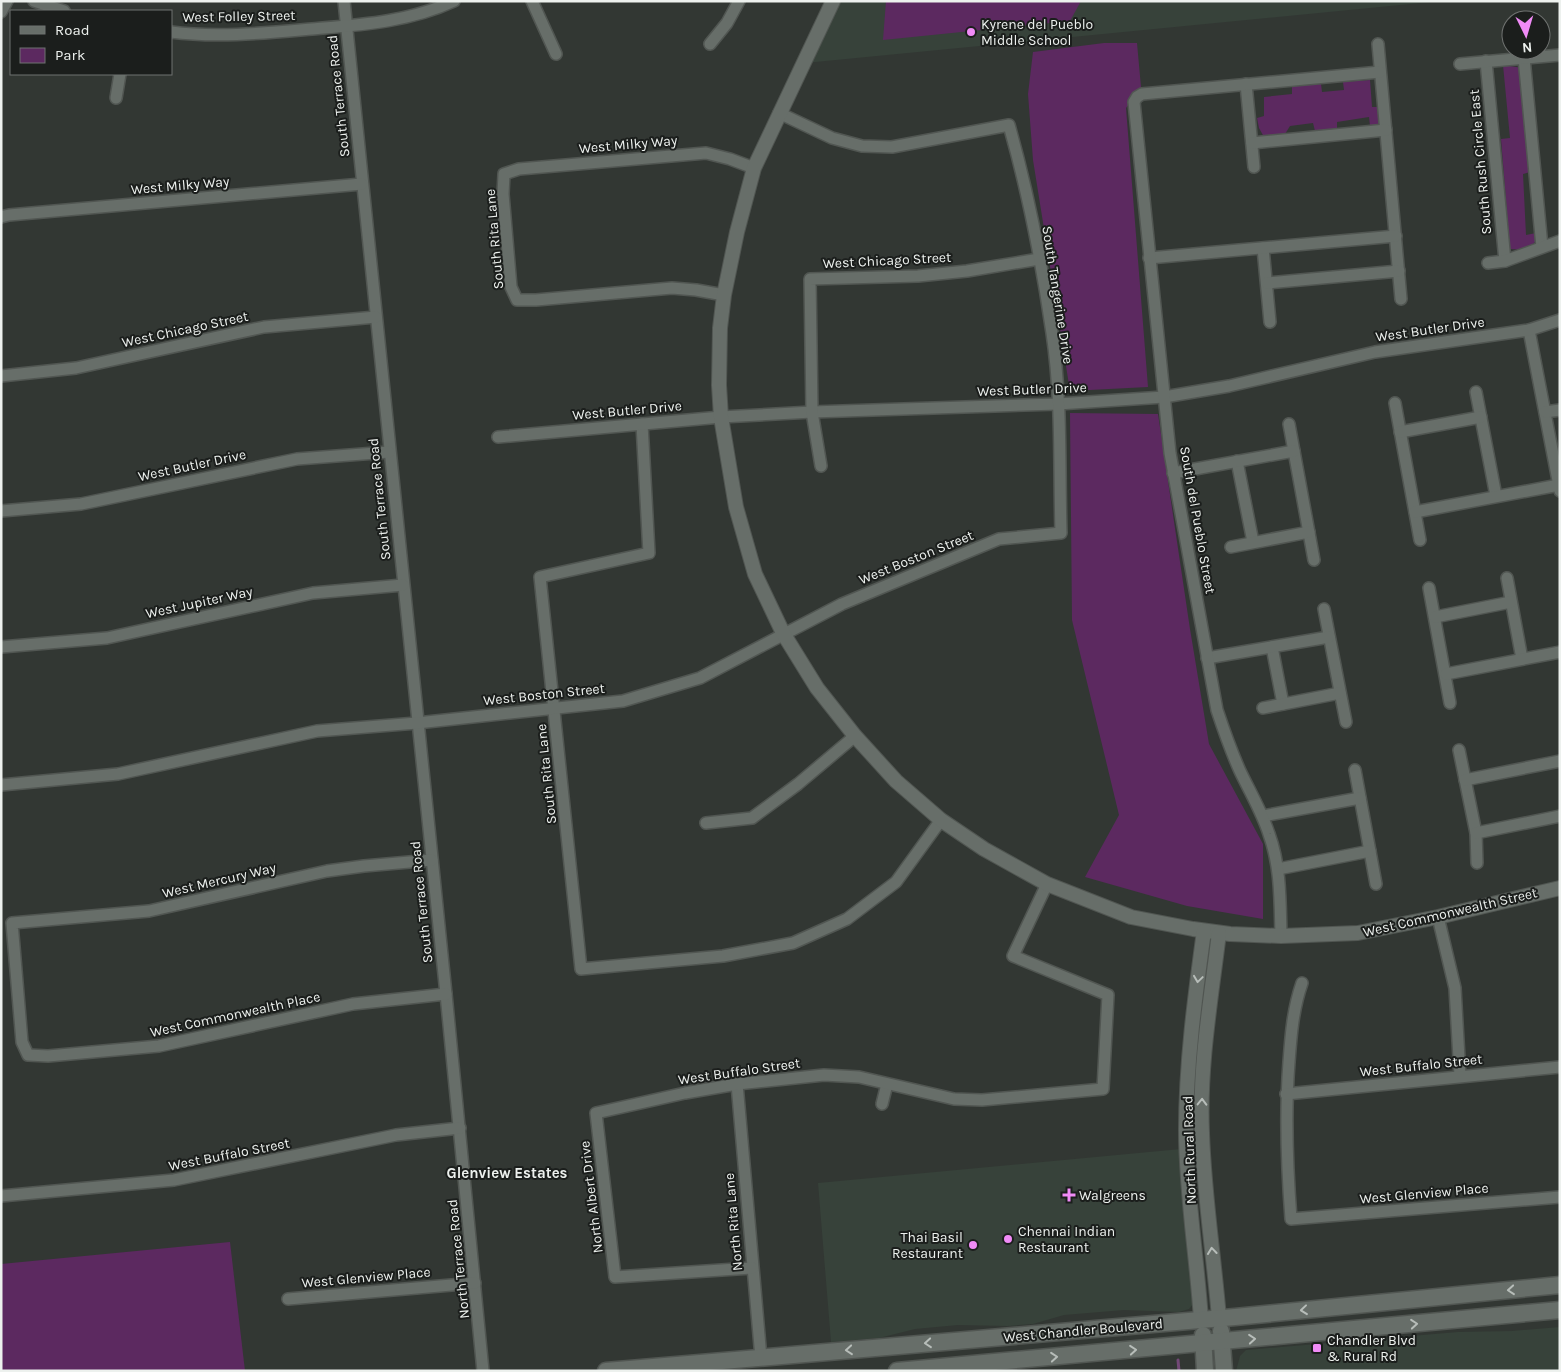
<svg xmlns="http://www.w3.org/2000/svg" width="1561" height="1372" viewBox="0 0 1561 1372" font-family="Karla,sans-serif">
  <rect width="100%" height="100%" fill="#323733"/>
  <!-- built -->
  <g fill="#37423a">
    <polygon points="833,1 1441,1 805,63"/>
    <polygon points="1181,1149 1194,1303 1189,1309 1179,1312 1124,1310 1064,1315 1033,1324 1008,1326 958,1325 915,1329 879,1338 831,1342 818,1183"/>
    <polygon points="1560,1327 1560,1371 1236,1371 1240,1356 1246,1350 1458,1332 1512,1331"/>
  </g>
  <!-- green -->
  <g fill="#5c2960">
    <polygon points="886,1 1081,1 1070,21 883,40"/>
    <polygon points="1104,43 1137,43 1141,87 1126,108 1148,387 1070,391 1033,160 1028,94 1033,52"/>
    <polygon points="1503,65 1523,68 1530,172 1523,174 1526,235 1536,233 1535,242 1526,250 1510,249 1501,139 1510,138"/>
    <polygon points="1370,80 1372,107 1381,107 1382,119 1375,128 1370,126 1369,117 1337,122 1337,130 1315,131 1313,123 1290,126 1285,134 1264,137 1259,128 1257,118 1264,116 1264,97 1292,94 1292,86 1321,84 1322,92 1344,90 1343,82"/>
    <polygon points="1070,413 1158,414 1190,629 1209,744 1263,844 1263,919 1187,906 1085,877 1119,815 1072,620"/>
    <polygon points="230,1242 245,1371 1,1371 1,1264"/>
  </g>
  <g fill="none" stroke-linecap="round" stroke-linejoin="round">
    <!-- stream -->
    <polyline stroke="#724876" stroke-width="3" points="1178,1360 1179,1371"/>
    <!-- minor casing -->
    <g stroke="#515652" stroke-width="14">
      <g id="minor">
        <polyline points="34,1 64,11"/>
        <polyline points="344,1 446,994 483,1371"/>
        <polyline points="532,1 556,54"/>
        <polyline points="1,12 7,1"/>
        <path d="M171,32c46,6 95,1 141,-3 48,-4 97,-7 142,-28"/>
        <polyline points="710,44 727,23 739,1"/>
        <polyline points="1378,44 1401,299"/>
        <polyline points="1524,58 1542,247"/>
        <polyline points="1486,61 1505,261"/>
        <polyline points="1460,64 1560,55"/>
        <polyline points="1246,84 1254,167"/>
        <polyline points="116,98 120,74"/>
        <polyline points="1252,143 1386,130"/>
        <polyline points="1,217 9,215 362,184"/>
        <polyline points="1263,248 1270,322"/>
        <polyline points="1149,258 1396,236"/>
        <polyline points="1488,263 1505,261 1560,241"/>
        <polyline points="1267,283 1399,271"/>
        <polyline points="724,295 696,290 672,288 536,300 517,300 511,287 503,194 504,174 519,169 706,153 730,159 754,168"/>
        <polyline points="1529,330 1560,491"/>
        <polyline points="1,376 76,368 264,327 376,317"/>
        <polyline points="1476,392 1496,496"/>
        <polyline points="1395,403 1420,540"/>
        <polyline points="1545,412 1560,410"/>
        <polyline points="642,424 649,553 540,577 581,969 723,956 793,943 847,919 896,882 941,820"/>
        <polyline points="1289,424 1314,560"/>
        <polyline points="1400,432 1481,417"/>
        <polyline points="498,437 721,417 812,412 1058,404 1164,397 1229,386 1375,352 1529,330 1560,320"/>
        <polyline points="1237,461 1253,542"/>
        <polyline points="821,466 812,412 810,279 918,276 967,271 1039,259"/>
        <polyline points="1173,473 1294,451"/>
        <polyline points="1,511 81,504 297,459 389,452"/>
        <polyline points="1415,512 1559,485"/>
        <polyline points="1231,547 1309,532"/>
        <polyline points="1507,578 1522,659"/>
        <polyline points="1429,588 1450,703"/>
        <polyline points="1324,609 1346,722"/>
        <polyline points="1435,617 1511,602"/>
        <polyline points="1,647 107,638 313,593 403,585"/>
        <polyline points="1272,647 1283,704"/>
        <polyline points="1207,658 1329,637"/>
        <polyline points="1446,674 1560,652"/>
        <polyline points="1263,708 1340,693"/>
        <polyline points="1459,750 1476,833 1477,863"/>
        <polyline points="1355,770 1376,884"/>
        <polyline points="1465,780 1560,761"/>
        <path d="M1,785l117,-11 199,-43 100,-8 206,-22 77,-23 142,-74 157,-65 62,-6c-2,-66 1,-134 -9,-200 -10,-69 -24,-141 -43,-208l-117,22 -30,-1 -30,-8 -53,-25"/>
        <polyline points="1263,816 1360,798"/>
        <polyline points="706,823 752,818 798,784 855,736"/>
        <polyline points="1476,833 1560,816"/>
        <polyline points="432,860 364,866 327,871 149,911 12,923 22,1042 28,1055 48,1056 159,1046 353,1004 446,994"/>
        <polyline points="1278,869 1370,851"/>
        <polyline points="1438,917 1455,988 1460,1076"/>
        <path d="M1281,936c-1,-34 0,-69 -12,-102 -7,-22 -19,-42 -29,-63 -9,-20 -16,-40 -23,-61l-47,-257 -36,-351 3,-5 5,-3 238,-22"/>
        <path d="M1302,983c-9,26 -11,51 -13,79 -4,52 -2,105 2,157l269,-22"/>
        <polyline points="737,1084 761,1358"/>
        <polyline points="1286,1094 1560,1067"/>
        <polyline points="882,1104 887,1084"/>
        <polyline points="1,1196 174,1180 396,1135 460,1128"/>
        <polyline points="752,1268 615,1277 596,1113 685,1093 737,1084 824,1075 859,1077 954,1099 982,1100 1103,1089 1108,995 1013,956 1047,884"/>
        <polyline points="288,1299 475,1283"/>
      </g>
    </g>
    <!-- tertiary casing -->
    <g stroke="#515652" stroke-width="16">
      <g id="tertiary">
        <polyline points="833,1 754,168 737,232 724,295 720,328 719,385 721,417 736,507 755,574 783,633 817,688 855,736 896,781 941,820 984,849 1047,884 1131,917 1193,929 1230,934 1281,936 1358,933 1438,917 1560,888"/>
        <path d="M1219,1318c-5,-61 -15,-123 -17,-185 -3,-67 9,-134 17,-200"/>
        <path d="M1201,1320c-4,-63 -15,-126 -15,-189 0,-68 9,-134 18,-200"/>
      </g>
    </g>
    <!-- secondary casing -->
    <g stroke="#515652" stroke-width="19">
      <g id="secondary">
        <polyline points="1221,1331 1224,1371"/>
        <polyline points="1203,1335 1205,1371"/>
        <polyline points="606,1371 1235,1317 1560,1285"/>
        <polyline points="897,1371 1560,1310"/>
      </g>
    </g>
    <!-- minor -->
    <use href="#minor" stroke="#676e69" stroke-width="11"/>
    <!-- tertiary -->
    <use href="#tertiary" stroke="#676e69" stroke-width="14"/>
    <!-- secondary -->
    <use href="#secondary" stroke="#676e69" stroke-width="16"/>
  </g>
  <!-- one-way arrows -->
  <defs><path id="oneway-chevron" d="M-2-3.5L2.5 0L-2 3.5" fill="none" stroke-width="1.6" stroke-linecap="round" stroke-linejoin="round" transform="scale(1.25)"/></defs>
  <g stroke="#b7bdb9">
    <use href="#oneway-chevron" transform="translate(1198 979) rotate(98)"/>
    <use href="#oneway-chevron" transform="translate(1202 1102) rotate(-89)"/>
    <use href="#oneway-chevron" transform="translate(1212 1251) rotate(-96)"/>
    <use href="#oneway-chevron" transform="translate(1511 1290) rotate(175)"/>
    <use href="#oneway-chevron" transform="translate(1304 1310) rotate(174)"/>
    <use href="#oneway-chevron" transform="translate(1414 1324) rotate(-5)"/>
    <use href="#oneway-chevron" transform="translate(1252 1339) rotate(-5)"/>
    <use href="#oneway-chevron" transform="translate(928 1343) rotate(175)"/>
    <use href="#oneway-chevron" transform="translate(849 1350) rotate(175)"/>
    <use href="#oneway-chevron" transform="translate(1133 1350) rotate(-5)"/>
    <use href="#oneway-chevron" transform="translate(1054 1357) rotate(-5)"/>
  </g>
  <!-- markers -->
  <g fill="#f08bf6" stroke="#1b1e1c" stroke-width="2">
    <circle cx="971" cy="32" r="5"/>
    <path d="M1066.5 1187.5h5v5h5v5h-5v5h-5v-5h-5v-5h5z"/>
    <circle cx="1008" cy="1239" r="5"/>
    <circle cx="973" cy="1245" r="5"/>
    <rect x="1312" y="1343" width="10" height="10" rx="2.5"/>
  </g>
  <g text-anchor="middle" stroke-width="4" stroke-linejoin="round" paint-order="stroke">
    <!-- street labels -->
    <g font-size="14" fill="#edf1ee" stroke="#1b1e1c">
      <text transform="translate(239 16) rotate(-1)" y="5">West Folley Street</text>
      <text transform="translate(338 96) rotate(-96)" y="5">South Terrace Road</text>
      <text transform="translate(628 144) rotate(-5)" y="5">West Milky Way</text>
      <text transform="translate(1480 162) rotate(-95)" y="5">South Rush Circle East</text>
      <text transform="translate(180 185) rotate(-5)" y="5">West Milky Way</text>
      <text transform="translate(494 239) rotate(-95)" y="5">South Rita Lane</text>
      <text transform="translate(887 260) rotate(-3)" y="5">West Chicago Street</text>
      <text transform="translate(1058 295) rotate(81)" y="5">South Tangerine Drive</text>
      <text transform="translate(185 329) rotate(-12)" y="5">West Chicago Street</text>
      <text transform="translate(1430 329) rotate(-8)" y="5">West Butler Drive</text>
      <text transform="translate(1032 389) rotate(-2)" y="5">West Butler Drive</text>
      <text transform="translate(627 410) rotate(-5)" y="5">West Butler Drive</text>
      <text transform="translate(192 465) rotate(-12)" y="5">West Butler Drive</text>
      <text transform="translate(379 499) rotate(-96)" y="5">South Terrace Road</text>
      <text transform="translate(1198 520) rotate(80)" y="5">South del Pueblo Street</text>
      <text transform="translate(916 557) rotate(-22)" y="5">West Boston Street</text>
      <text transform="translate(199 602) rotate(-12)" y="5">West Jupiter Way</text>
      <text transform="translate(544 694) rotate(-6)" y="5">West Boston Street</text>
      <text transform="translate(546 774) rotate(-96)" y="5">South Rita Lane</text>
      <text transform="translate(219 880) rotate(-13)" y="5">West Mercury Way</text>
      <text transform="translate(421 902) rotate(-96)" y="5">South Terrace Road</text>
      <text transform="translate(1450 912) rotate(-13)" y="5">West Commonwealth Street</text>
      <text transform="translate(235 1014) rotate(-12)" y="5">West Commonwealth Place</text>
      <text transform="translate(1421 1065) rotate(-6)" y="5">West Buffalo Street</text>
      <text transform="translate(739 1071) rotate(-8)" y="5">West Buffalo Street</text>
      <text transform="translate(1189 1150) rotate(-92)" y="5">North Rural Road</text>
      <text transform="translate(229 1154) rotate(-11)" y="5">West Buffalo Street</text>
      <text transform="translate(1424 1193) rotate(-5)" y="5">West Glenview Place</text>
      <text transform="translate(591 1197) rotate(-97)" y="5">North Albert Drive</text>
      <text transform="translate(733 1222) rotate(-95)" y="5">North Rita Lane</text>
      <text transform="translate(458 1259) rotate(-96)" y="5">North Terrace Road</text>
      <text transform="translate(366 1277) rotate(-5)" y="5">West Glenview Place</text>
      <text transform="translate(1083 1330) rotate(-5)" y="5">West Chandler Boulevard</text>
    </g>
    <!-- poi labels -->
    <g font-size="14" fill="#edf1ee" stroke="#1b1e1c" text-anchor="start">
      <text x="981" y="29">Kyrene del Pueblo<tspan x="981" dy="16">Middle School</tspan></text>
      <text x="1079" y="1200">Walgreens</text>
      <text x="1018" y="1236">Chennai Indian<tspan x="1018" dy="16">Restaurant</tspan></text>
      <text x="963" y="1242" text-anchor="end">Thai Basil<tspan x="963" dy="16">Restaurant</tspan></text>
      <text x="1327" y="1345">Chandler Blvd<tspan x="1327" dy="16">&amp; Rural Rd</tspan></text>
    </g>
    <!-- neighbourhood labels -->
    <g font-size="15" font-weight="bold" fill="#edf1ee" stroke="#1b1e1c">
      <text x="507" y="1178">Glenview Estates</text>
    </g>
  </g>
  <!-- border -->
  <rect width="1561" height="1372" fill="none" stroke="#edf1ee" stroke-width="5"/>
  <!-- legend -->
  <rect x="10" y="10" width="162" height="65" fill="#1b1e1c" stroke="#6f7270"/>
  <rect x="20" y="26" width="25" height="8" fill="#676e69" stroke="#6f7270"/>
  <text x="55" y="35" font-size="15" fill="#edf1ee">Road</text>
  <rect x="20" y="48" width="25" height="15" fill="#5c2960" stroke="#6f7270"/>
  <text x="55" y="60" font-size="15" fill="#edf1ee">Park</text>
  <!-- north arrow -->
  <g transform="translate(1526 35) rotate(175)"><circle r="24" fill="#1b1e1c" stroke="#6f7270"/>
  <path d="M0-4L9 19L0 12L-9 19Z" fill="#f08bf6"/>
  <text y="-8" font-size="14" font-weight="bold" text-anchor="middle" fill="#edf1ee">N</text>
  </g>
</svg>
